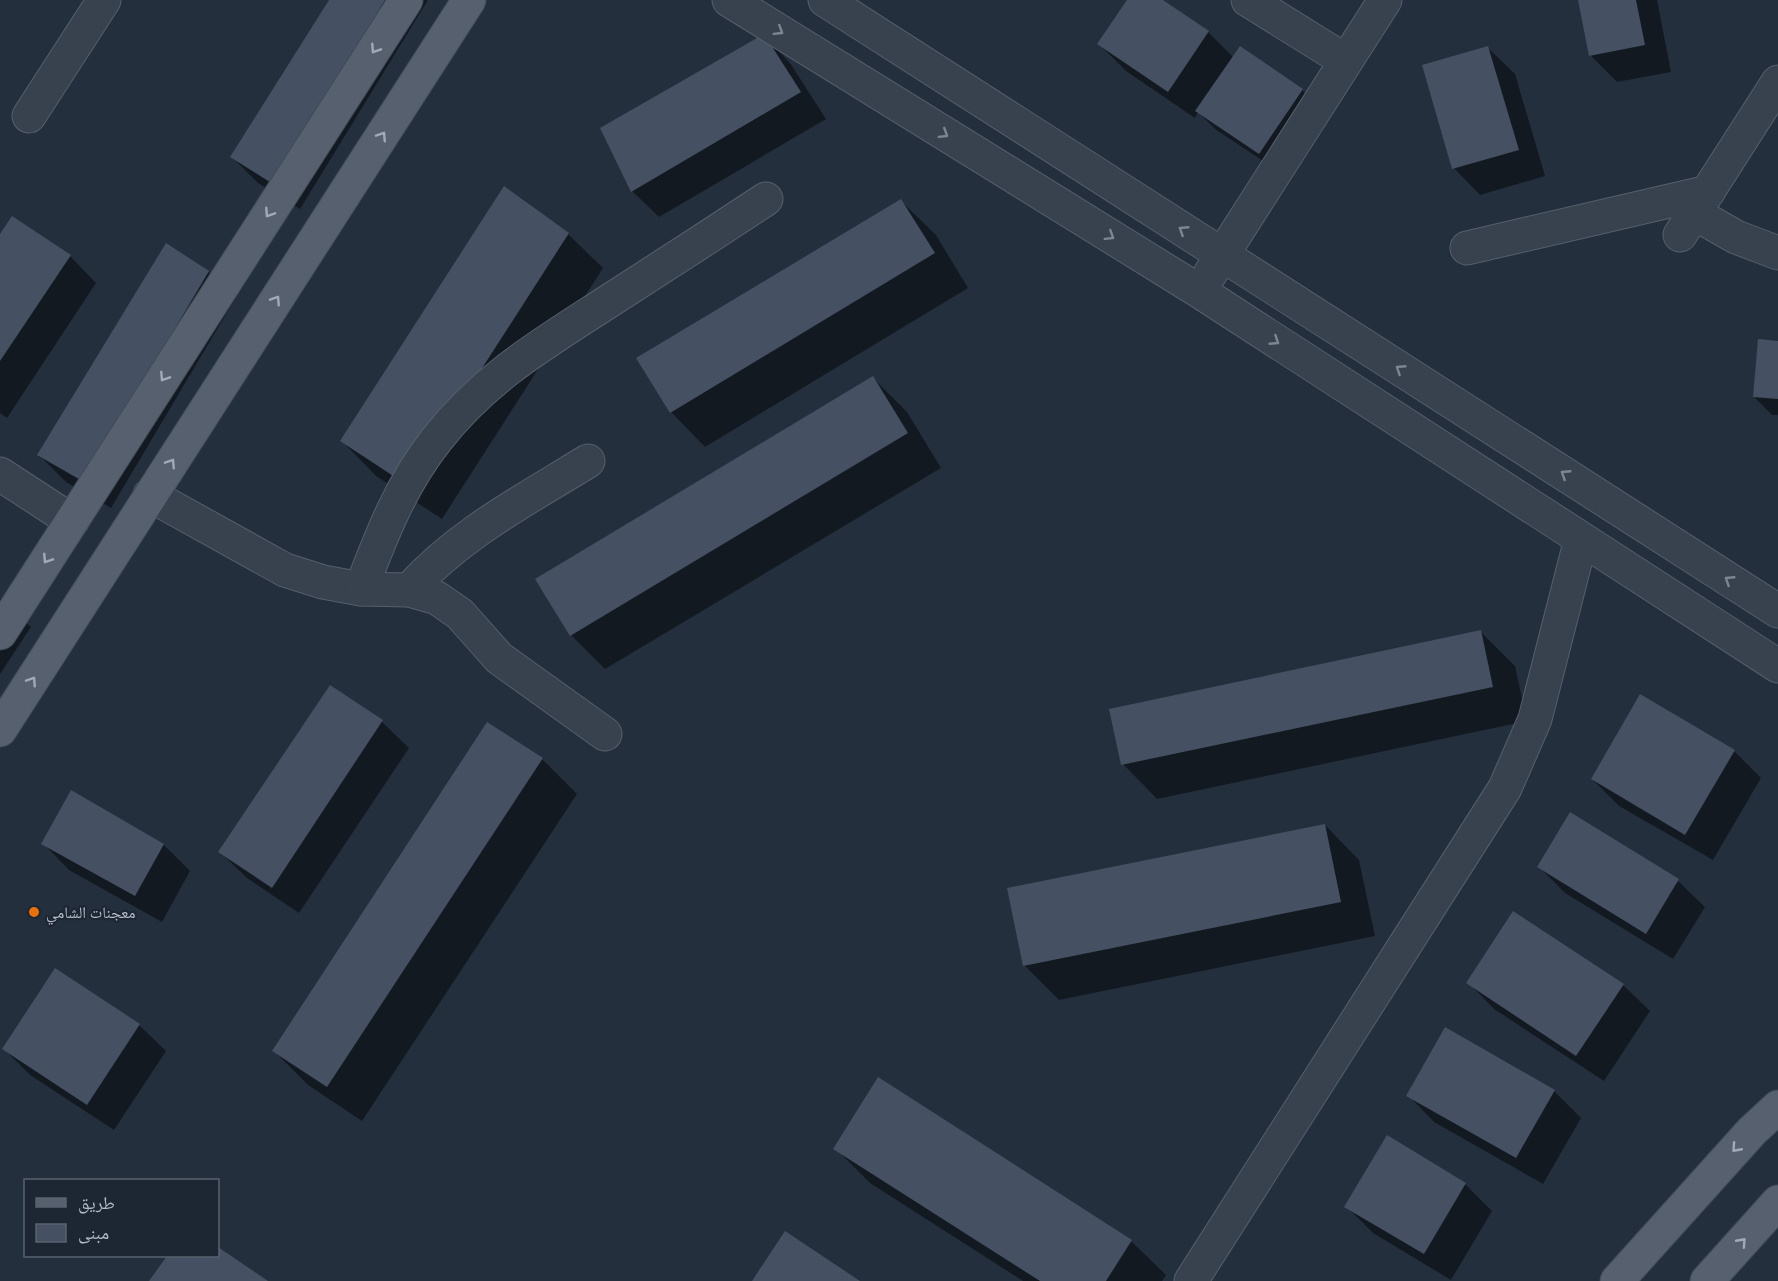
<svg xmlns="http://www.w3.org/2000/svg" width="1778" height="1281" viewBox="0 0 1778 1281" font-family="'Roboto Condensed','Noto Naskh Arabic',sans-serif">
  <rect width="100%" height="100%" fill="#242f3e"/>
  <!-- shadow -->
  <g fill="#0007">
    <polygon points="330,0 428,0 300,209 258,183 231,156"/>
    <polygon points="1129,0 1161,0 1208,32 1234,58 1240,48 1302,90 1321,108 1278,171 1215,129 1198,112 1195,118 1126,71 1099,44"/>
    <polygon points="1580,0 1657,0 1671,72 1617,82 1590,55"/>
    <polygon points="764,36 790,63 826,119 659,217 632,191"/>
    <polygon points="1488,48 1515,74 1545,176 1480,195 1454,168"/>
    <polygon points="901,201 936,235 968,288 705,447 671,412"/>
    <polygon points="568,234 603,268 442,519 376,476 342,441"/>
    <polygon points="0,236 70,256 96,283 7,418 0,413"/>
    <polygon points="166,245 208,272 235,299 111,508 66,482 39,455"/>
    <polygon points="1778,343 1778,415 1772,415 1754,397"/>
    <polygon points="873,378 907,412 941,468 605,669 571,635"/>
    <polygon points="0,598 31,627 0,674"/>
    <polygon points="1481,632 1515,666 1527,721 1157,799 1123,764"/>
    <polygon points="330,687 382,722 409,748 299,913 247,878 220,852"/>
    <polygon points="488,724 542,759 577,794 362,1121 308,1085 274,1051"/>
    <polygon points="1734,751 1761,778 1713,860 1619,806 1592,779"/>
    <polygon points="1570,814 1678,881 1705,907 1673,959 1565,893 1539,867"/>
    <polygon points="1325,825 1359,860 1375,936 1059,1000 1024,965"/>
    <polygon points="43,843 164,845 190,871 162,922 69,870"/>
    <polygon points="1468,982 1623,985 1650,1011 1604,1081 1494,1009"/>
    <polygon points="139,1025 166,1051 114,1130 30,1075 4,1049"/>
    <polygon points="1554,1091 1581,1118 1543,1184 1434,1122 1408,1095"/>
    <polygon points="1387,1137 1465,1184 1492,1211 1451,1280 1373,1233 1346,1206"/>
    <polygon points="835,1148 1131,1241 1166,1275 1162,1281 1023,1281 870,1183"/>
    <polygon points="218,1249 265,1281 151,1281 168,1256 218,1256"/>
  </g>
  <!-- building -->
  <g fill="#455162">
    <polygon points="329,0 385,0 273,184 230,157"/>
    <polygon points="1127,0 1163,0 1209,31 1168,92 1097,44"/>
    <polygon points="1578,0 1636,0 1645,45 1589,56"/>
    <polygon points="764,34 801,92 631,192 600,128"/>
    <polygon points="1240,46 1303,89 1259,154 1195,111"/>
    <polygon points="1488,46 1519,150 1452,169 1422,65"/>
    <polygon points="504,186 569,233 407,485 340,441"/>
    <polygon points="901,199 935,253 670,413 636,358"/>
    <polygon points="12,216 71,255 0,361 0,234"/>
    <polygon points="166,243 209,271 84,482 37,455"/>
    <polygon points="1758,339 1778,341 1778,399 1753,397"/>
    <polygon points="873,376 908,433 570,636 535,579"/>
    <polygon points="1481,630 1493,687 1121,765 1109,709"/>
    <polygon points="330,685 383,720 272,888 218,852"/>
    <polygon points="1640,694 1735,750 1685,835 1591,779"/>
    <polygon points="487,722 543,758 327,1087 272,1051"/>
    <polygon points="71,790 164,844 135,896 41,844"/>
    <polygon points="1570,812 1679,879 1646,934 1537,867"/>
    <polygon points="1325,824 1341,902 1023,966 1007,888"/>
    <polygon points="1513,911 1624,984 1576,1056 1466,983"/>
    <polygon points="55,968 140,1024 87,1105 2,1049"/>
    <polygon points="1445,1027 1555,1090 1516,1158 1406,1096"/>
    <polygon points="878,1077 1132,1240 1106,1281 1040,1281 833,1149"/>
    <polygon points="1387,1135 1466,1183 1424,1254 1344,1207"/>
    <polygon points="785,1231 860,1281 752,1281"/>
    <polygon points="218,1247 268,1281 149,1281 167,1256 218,1256"/>
  </g>
  <g fill="none" stroke-linecap="round" stroke-linejoin="round">
    <!-- minor casing -->
    <g stroke="#565f6c" stroke-width="35">
      <g id="minor">
        <polyline points="729,0 1199,291 1778,666"/>
        <polyline points="825,0 1778,611"/>
        <polyline points="1248,0 1346,61"/>
        <polyline points="29,116 104,0"/>
        <polyline points="1694,213 1736,237 1778,253"/>
        <polyline points="1680,235 1778,82"/>
        <polyline points="1467,248 1708,192"/>
        <polyline points="1210,274 1385,0"/>
        <polyline points="0,474 72,521"/>
        <polyline points="150,495 285,570 323,582 361,589 409,590 437,598 460,614 499,658 605,734"/>
        <path d="M361,589c20,-53 40,-105 76,-150 48,-61 104,-94 169,-136 53,-34 107,-69 160,-104"/>
        <path d="M409,590c50,-56 116,-90 179,-129"/>
        <polyline points="1191,1281 1505,788 1535,719 1581,539"/>
      </g>
    </g>
    <!-- major casing -->
    <g stroke="#414a57" stroke-width="35">
      <g id="major">
        <polyline points="0,633 406,0"/>
        <polyline points="0,730 469,0"/>
        <polyline points="1617,1281 1752,1131 1778,1107"/>
        <polyline points="1707,1281 1778,1202"/>
      </g>
    </g>
    <!-- minor -->
    <use href="#minor" stroke="#38414e" stroke-width="33"/>
    <!-- major -->
    <use href="#major" stroke="#56606e" stroke-width="33"/>
  </g>
  <!-- one-way arrows -->
  <defs><path id="oneway-chevron" d="M-2-3.5L2.5 0L-2 3.5" fill="none" stroke-width="1.6" stroke-linecap="round" stroke-linejoin="round" transform="scale(1.5)"/></defs>
  <g stroke="#7c8592">
    <use href="#oneway-chevron" transform="translate(779 31) rotate(32)"/>
    <use href="#oneway-chevron" transform="translate(944 134) rotate(32)"/>
    <use href="#oneway-chevron" transform="translate(1183 230) rotate(-147)"/>
    <use href="#oneway-chevron" transform="translate(1110 236) rotate(32)"/>
    <use href="#oneway-chevron" transform="translate(1275 341) rotate(33)"/>
    <use href="#oneway-chevron" transform="translate(1400 369) rotate(-147)"/>
    <use href="#oneway-chevron" transform="translate(1565 474) rotate(-147)"/>
    <use href="#oneway-chevron" transform="translate(1729 580) rotate(-147)"/>
  </g>
  <g stroke="#a1aab7">
    <use href="#oneway-chevron" transform="translate(375 49) rotate(123)"/>
    <use href="#oneway-chevron" transform="translate(382 136) rotate(-57)"/>
    <use href="#oneway-chevron" transform="translate(269 213) rotate(123)"/>
    <use href="#oneway-chevron" transform="translate(276 300) rotate(-57)"/>
    <use href="#oneway-chevron" transform="translate(164 377) rotate(123)"/>
    <use href="#oneway-chevron" transform="translate(171 463) rotate(-57)"/>
    <use href="#oneway-chevron" transform="translate(47 559) rotate(123)"/>
    <use href="#oneway-chevron" transform="translate(32 681) rotate(-57)"/>
    <use href="#oneway-chevron" transform="translate(1736 1148) rotate(132)"/>
    <use href="#oneway-chevron" transform="translate(1742 1242) rotate(-48)"/>
  </g>
  <!-- markers -->
  <circle fill="#e8710a" stroke="#1d2633" stroke-width="2" cx="34" cy="912" r="6"/>
  <g text-anchor="middle" stroke-width="4.5" stroke-linejoin="round" paint-order="stroke">
    <!-- poi labels -->
    <g font-size="16" fill="#b4bcc9" stroke="#1d2633" text-anchor="start">
      <text x="46" y="918">معجنات الشامي</text>
    </g>
  </g>
  <!-- legend -->
  <rect x="24" y="1179" width="195" height="78" fill="#1d2633" stroke="#59626f" stroke-width="1.5"/>
  <rect x="36" y="1198" width="30" height="9" fill="#56606e" stroke="#59626f" stroke-width="1.5"/>
  <text x="78" y="1209" font-size="18" fill="#b4bcc9">طريق</text>
  <rect x="36" y="1224" width="30" height="18" fill="#455162" stroke="#59626f" stroke-width="1.5"/>
  <text x="78" y="1239" font-size="18" fill="#b4bcc9">مبنى</text>
</svg>
